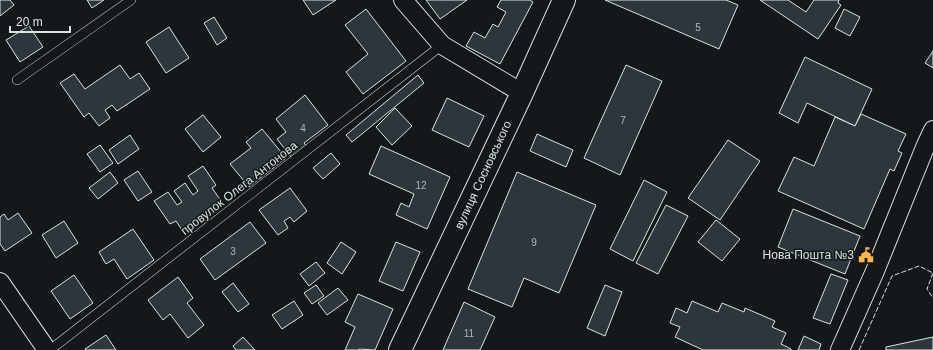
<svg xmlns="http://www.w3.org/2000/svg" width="933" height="350" viewBox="0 0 933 350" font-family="Arial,sans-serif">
  <rect width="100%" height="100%" fill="#14181c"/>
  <!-- building -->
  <g fill="#2c363c" stroke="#d8e6dc">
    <polygon points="0,0 10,0 14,5 0,16"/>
    <polygon points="87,0 104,0 92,8"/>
    <polygon points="303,0 336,0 313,15"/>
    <polygon points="426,0 467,0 440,19"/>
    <polygon points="501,0 530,0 533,2 500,64 466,46 474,32 485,38 493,24 498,27 506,12 497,7"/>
    <polygon points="605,0 726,0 738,5 719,49"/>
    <polygon points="760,0 788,0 806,12 814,0 839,0 838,3 841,5 818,39"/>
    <polygon points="366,9 406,61 363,94 346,72 368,54 345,25"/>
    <polygon points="844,9 860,17 850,36 835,28"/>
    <polygon points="214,17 227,38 217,45 204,23"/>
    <polygon points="29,26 43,47 20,62 6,40"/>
    <polygon points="169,27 189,58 166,73 146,42"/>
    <polygon points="933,51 933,68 925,63"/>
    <polygon points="805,57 872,89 855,126 807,103 798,123 779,113"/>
    <polygon points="120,65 130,79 139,73 150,89 117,111 112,105 105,110 110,118 99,126 89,113 84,117 60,83 74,74 85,89"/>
    <polygon points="626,65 662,81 620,175 584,158"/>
    <polygon points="418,75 424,83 352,142 346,135"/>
    <polygon points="305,95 328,125 304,143 307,147 292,158 277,139 286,132 276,119"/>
    <polygon points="447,98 484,116 469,147 432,130"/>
    <polygon points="395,108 412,126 392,145 376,127"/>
    <polygon points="861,114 906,134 898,151 902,153 894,171 890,169 864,229 778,191 794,157 814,166 835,117 855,126"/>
    <polygon points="203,115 221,137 203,152 185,129"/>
    <polygon points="262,129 286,158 249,187 230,164 251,148 246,142"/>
    <polygon points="537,134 573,150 566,167 530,151"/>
    <polygon points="130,135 139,149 118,164 109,150"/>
    <polygon points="728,140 760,161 720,220 688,198"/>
    <polygon points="100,145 113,163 100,172 87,154"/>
    <polygon points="381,146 450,177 427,229 396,215 401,203 409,207 414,194 369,174"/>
    <polygon points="331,153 340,164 323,179 313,168"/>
    <polygon points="203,166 216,185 212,188 224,205 184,233 176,221 170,224 154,201 168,192 177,205 182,202 174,191 185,183 193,195 198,191 188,176"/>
    <polygon points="138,171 152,192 138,201 124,180"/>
    <polygon points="110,172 118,183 98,199 89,188"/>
    <polygon points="517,172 596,205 559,293 524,278 512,307 468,289"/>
    <polygon points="644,180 667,192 633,261 610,249"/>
    <polygon points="290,188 307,211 294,222 290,217 284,221 288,228 278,235 259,210"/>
    <polygon points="666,205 688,216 658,274 636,263"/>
    <polygon points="793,209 860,236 845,274 778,247"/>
    <polygon points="18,213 32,233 5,251 0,244 0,217 4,214 8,220"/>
    <polygon points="716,220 740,239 722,261 698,242"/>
    <polygon points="64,221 78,243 56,258 42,235"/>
    <polygon points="250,222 266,243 215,280 200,259"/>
    <polygon points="133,229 154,260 127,279 114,259 106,264 99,252"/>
    <polygon points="341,242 356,252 342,274 327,263"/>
    <polygon points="396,242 420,252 403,291 379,281"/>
    <polygon points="316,262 325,273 309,286 300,274"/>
    <polygon points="831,274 848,280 830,324 813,318"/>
    <polygon points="74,275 93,303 70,319 51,291"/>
    <polygon points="178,277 193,298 187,303 204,325 188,338 170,314 163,320 148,300"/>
    <polygon points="233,283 249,304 238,312 222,292"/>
    <polygon points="316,285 324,296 312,304 304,293"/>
    <polygon points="605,285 622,292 605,336 587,328"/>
    <polygon points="338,288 348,300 327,315 318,303"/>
    <polygon points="358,294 393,309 375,350 359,349 359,350 345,350 355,327 345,322"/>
    <polygon points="294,301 303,315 282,329 272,315"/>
    <polygon points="692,301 718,312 722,303 744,312 745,308 775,321 772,327 786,333 781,344 791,349 791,350 703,350 675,337 680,327 670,323 676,308 687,313"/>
    <polygon points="464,302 495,317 480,350 443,350"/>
    <polygon points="106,335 116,350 86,350 85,349"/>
    <polygon points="804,336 821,344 819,350 798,350"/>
    <polygon points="243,337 255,350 236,350 233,346"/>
    <polygon points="933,337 933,350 886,350 886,347"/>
  </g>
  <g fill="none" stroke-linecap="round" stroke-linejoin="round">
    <!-- lane casing -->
    <g stroke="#d8e6dc" stroke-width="10">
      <g id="lane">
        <polyline points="17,80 131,0"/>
        <polyline points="50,350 442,45"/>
      </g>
    </g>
    <!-- street casing -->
    <g stroke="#d8e6dc" stroke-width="20">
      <g id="street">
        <polyline points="403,0 442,45 522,93"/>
        <polyline points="0,282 47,350"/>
        <polyline points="840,350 875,271 926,145 933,130"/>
      </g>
    </g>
    <!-- secondary casing -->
    <g stroke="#d8e6dc" stroke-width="24">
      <polyline id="secondary" points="400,350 522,93 564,0"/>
    </g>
    <!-- lane -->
    <use href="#lane" stroke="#14181c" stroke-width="9"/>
    <!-- street -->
    <use href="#street" stroke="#14181c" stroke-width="18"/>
    <!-- secondary -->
    <use href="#secondary" stroke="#14181c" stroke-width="22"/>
    <!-- fence -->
    <g stroke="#d8e6dc" stroke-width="1" stroke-dasharray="5 2" stroke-linecap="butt">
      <polyline points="933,273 927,289 933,298"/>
      <polyline points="859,350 892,276 919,266 933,273"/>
    </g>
  </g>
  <!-- icons -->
  <defs>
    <g id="civic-bare" transform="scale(1.2)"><path d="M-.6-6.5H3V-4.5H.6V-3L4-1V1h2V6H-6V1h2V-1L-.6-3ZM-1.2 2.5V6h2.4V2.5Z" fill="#ffb74d" stroke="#14181c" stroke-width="2.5" paint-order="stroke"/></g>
  </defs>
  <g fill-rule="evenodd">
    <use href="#civic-bare" x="866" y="255"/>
  </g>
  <g text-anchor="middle" stroke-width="3" stroke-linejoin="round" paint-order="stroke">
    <!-- number labels -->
    <g font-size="10" fill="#adbab4">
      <text x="698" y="31">5</text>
      <text x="623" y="124">7</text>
      <text x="303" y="132">4</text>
      <text x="421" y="189">12</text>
      <text x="534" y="246">9</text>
      <text x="233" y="255">3</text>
      <text x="469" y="337">11</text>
    </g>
    <!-- street labels -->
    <g font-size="12" fill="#d8e6dc" stroke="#14181c">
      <text transform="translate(483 175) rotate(-65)" y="4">вулиця Сосновського</text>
      <text transform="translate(239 188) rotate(-38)" y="4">провулок Олега Антонова</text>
    </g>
    <!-- poi labels -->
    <g font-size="12" fill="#d8e6dc" stroke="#14181c" text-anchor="end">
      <text x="854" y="259">Нова Пошта №3</text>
    </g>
  </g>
  <!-- scale -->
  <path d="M10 26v6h60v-6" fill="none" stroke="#d8e6dc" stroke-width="2"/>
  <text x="16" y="26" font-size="12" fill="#d8e6dc" stroke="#14181c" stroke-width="3" paint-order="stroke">20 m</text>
</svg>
